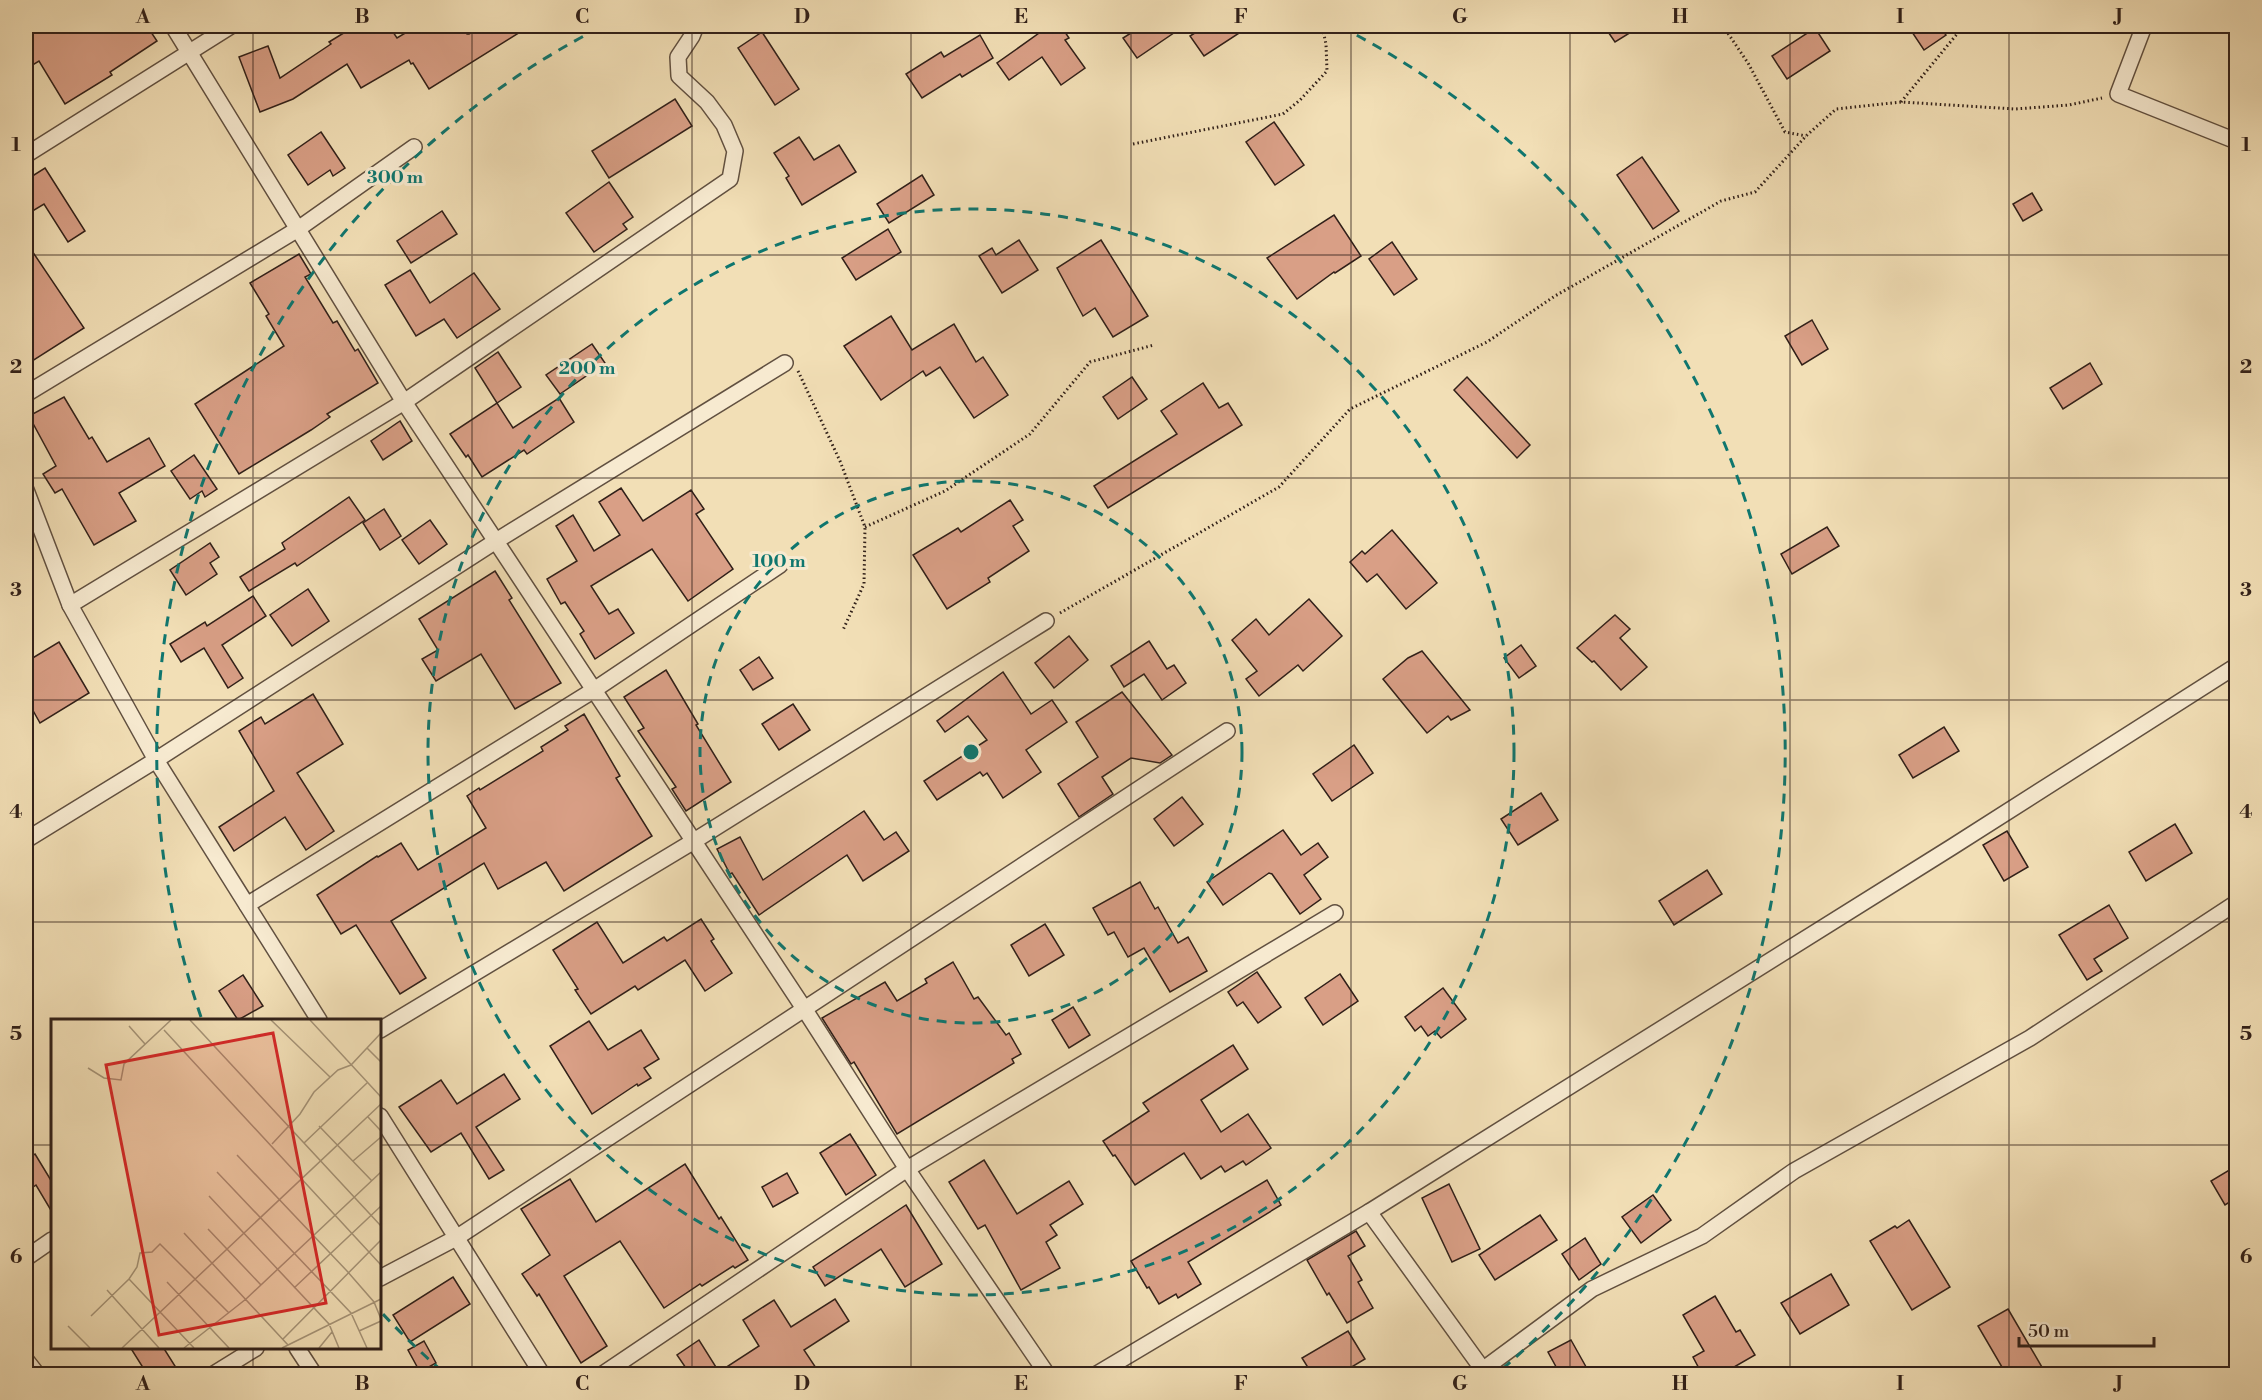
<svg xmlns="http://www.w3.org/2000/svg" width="2262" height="1400" viewBox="0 0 2262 1400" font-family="'Libre Bodoni',serif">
  <rect width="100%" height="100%" fill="#f2dfb6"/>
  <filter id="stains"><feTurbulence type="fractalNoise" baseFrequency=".00333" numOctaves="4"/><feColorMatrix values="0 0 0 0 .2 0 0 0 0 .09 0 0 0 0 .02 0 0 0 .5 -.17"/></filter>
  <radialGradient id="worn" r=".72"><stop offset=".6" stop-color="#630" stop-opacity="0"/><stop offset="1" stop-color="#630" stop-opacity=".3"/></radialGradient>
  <!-- building -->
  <g fill="#d99f86" stroke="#312019" stroke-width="1.5">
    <polygon points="26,26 147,26 157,41 110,72 112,75 65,104 39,61 26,69"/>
    <polygon points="355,26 389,26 397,38 417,26 462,26 467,34 469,34 483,26 530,26 429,89 413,63 411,64 409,60 361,88 347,64 293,99 260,112 239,57 268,46 280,78 331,44 329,42"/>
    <polygon points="1049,26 1061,26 1069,38 1065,40 1085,68 1061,85 1042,57 1009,80 997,63"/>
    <polygon points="1142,26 1184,26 1137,58 1123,38"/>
    <polygon points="1206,26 1250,26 1204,56 1190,36"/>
    <polygon points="1604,26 1641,26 1615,42"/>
    <polygon points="1908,26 1939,26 1946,35 1924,50"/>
    <polygon points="1815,28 1830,51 1787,79 1772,56"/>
    <polygon points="762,32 799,89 775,105 738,48"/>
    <polygon points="980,35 993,58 962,77 960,74 922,98 906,74 941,52 944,57"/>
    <polygon points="675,99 692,126 609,178 592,151"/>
    <polygon points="1274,122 1304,165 1275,185 1246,142"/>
    <polygon points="321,132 345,168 333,176 330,170 308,185 288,155"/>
    <polygon points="799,137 814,160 839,145 856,172 802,205 786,178 789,176 774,153"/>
    <polygon points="1642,157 1679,211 1653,229 1617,175"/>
    <polygon points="45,168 85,231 68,242 44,204 26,215 26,180"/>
    <polygon points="922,175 934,195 889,223 877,204"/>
    <polygon points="609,182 633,217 623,224 627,229 594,252 566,213"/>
    <polygon points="2032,193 2042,210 2023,221 2013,204"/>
    <polygon points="442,211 457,234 411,263 397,241"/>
    <polygon points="1334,215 1361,256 1335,273 1334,272 1297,299 1267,258"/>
    <polygon points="888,229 901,252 856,280 842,258"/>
    <polygon points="1019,240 1038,270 1002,293 979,256 992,248 996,255"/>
    <polygon points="1101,240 1148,316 1113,337 1095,308 1083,316 1057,268"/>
    <polygon points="26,242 84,328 26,365"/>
    <polygon points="1392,242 1417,279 1394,295 1369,259"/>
    <polygon points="299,254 311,274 305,277 333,323 337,321 355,351 358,349 378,383 327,414 330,417 311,430 239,474 195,404 284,346 266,316 269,314 250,283"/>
    <polygon points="410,270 430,303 474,273 500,309 457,338 444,319 416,336 385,285"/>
    <polygon points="891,316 912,350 954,324 976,362 983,357 1008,395 974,418 940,367 926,376 923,371 881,400 844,346"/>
    <polygon points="1812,320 1828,349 1802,365 1785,336"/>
    <polygon points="592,344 605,363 560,394 546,375"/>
    <polygon points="498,352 521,387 497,403 475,368"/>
    <polygon points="2090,363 2102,384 2063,409 2050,388"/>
    <polygon points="1132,377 1147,399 1118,419 1103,397"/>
    <polygon points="1467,377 1530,445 1517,458 1454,390"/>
    <polygon points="1203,383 1219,408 1228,403 1242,425 1108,508 1094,486 1177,434 1161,411"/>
    <polygon points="64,397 89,439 92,437 107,462 149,438 165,466 119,493 136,521 94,545 62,489 55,493 43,474 56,466 29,416"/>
    <polygon points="559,398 574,422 527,454 524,450 482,477 468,455 466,457 450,434 497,403 513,428"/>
    <polygon points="400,421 412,441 383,460 371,441"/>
    <polygon points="194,455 217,489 205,497 202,491 190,499 171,471"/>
    <polygon points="621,488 643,521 691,490 704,509 696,514 733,569 688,601 652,549 591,586 609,614 618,609 634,633 595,659 580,634 584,631 565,602 561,604 547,579 577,561 556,526 573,515 594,551 620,535 599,502"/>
    <polygon points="349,497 365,520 297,566 295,563 249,591 240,577 285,549 282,543"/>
    <polygon points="1010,500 1023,520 1013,526 1029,551 988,578 990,582 947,609 913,555 958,528 961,532"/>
    <polygon points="384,509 401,536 380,550 363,523"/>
    <polygon points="430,520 447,544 419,564 402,540"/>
    <polygon points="1827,527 1839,546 1792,574 1781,554"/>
    <polygon points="1392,530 1437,583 1406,609 1377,574 1367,582 1350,562 1362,551 1365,554"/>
    <polygon points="210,543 219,557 210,563 217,574 186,595 170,570"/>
    <polygon points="495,571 512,598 509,600 561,683 515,709 481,654 436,681 422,659 438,650 419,619"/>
    <polygon points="308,589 329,621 292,646 270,615"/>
    <polygon points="253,596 266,616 222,645 243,678 228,688 204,648 181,662 170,644 205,622 207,626"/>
    <polygon points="1309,599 1342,636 1303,671 1298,665 1259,696 1246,679 1257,671 1232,640 1256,619 1269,635"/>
    <polygon points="1615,615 1630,629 1620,638 1647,667 1621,690 1594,661 1592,662 1577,648"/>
    <polygon points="1069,636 1088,660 1054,688 1035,663"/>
    <polygon points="1149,641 1167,669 1174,665 1186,683 1162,700 1144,674 1124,687 1111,666"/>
    <polygon points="59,642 89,693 40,723 26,698 26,662"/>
    <polygon points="1521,645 1536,666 1519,678 1504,658"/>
    <polygon points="1422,651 1470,710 1451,720 1448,716 1427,733 1383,679 1408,658"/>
    <polygon points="759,657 773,678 753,690 740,670"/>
    <polygon points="666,670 698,724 696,725 731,782 686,811 672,789 676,787 638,731 644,728 624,697"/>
    <polygon points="1003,672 1031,714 1052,700 1067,722 1026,750 1041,772 1003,798 987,773 983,776 980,772 937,800 924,781 987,740 968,716 945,732 937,721"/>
    <polygon points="1122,692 1172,755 1160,763 1131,758 1102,777 1113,794 1079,817 1058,784 1098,757 1076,722"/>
    <polygon points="313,694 343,744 297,773 334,831 306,850 285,817 234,851 219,827 274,791 239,731 261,717 265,724"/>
    <polygon points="793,704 810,730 779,750 762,724"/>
    <polygon points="584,714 620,776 616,778 652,836 564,891 546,862 498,889 484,863 391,921 426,978 400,994 356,925 341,934 317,895 377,856 378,857 401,843 418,870 486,828 467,796 479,788 480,790 543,751 541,747 568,730 565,726"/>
    <polygon points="1944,727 1959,751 1913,778 1899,755"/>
    <polygon points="1354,745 1373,773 1332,801 1313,774"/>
    <polygon points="1541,793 1558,820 1518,845 1501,819"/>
    <polygon points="1182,797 1203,824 1174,846 1154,819"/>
    <polygon points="864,811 884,840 896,832 909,851 863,881 847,855 759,915 732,873 730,874 717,849 740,837 763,880"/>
    <polygon points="2175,824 2192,853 2146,881 2129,852"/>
    <polygon points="1283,830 1301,855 1318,843 1328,857 1304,875 1321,899 1300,914 1272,874 1269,873 1223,905 1207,882"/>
    <polygon points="2007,831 2028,867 2004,881 1983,845"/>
    <polygon points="1707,870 1722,894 1674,925 1659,901"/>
    <polygon points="1140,882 1155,909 1158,907 1178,943 1188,937 1207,971 1170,992 1144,948 1128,957 1114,932 1108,935 1093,908"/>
    <polygon points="2109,905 2128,938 2094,959 2102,971 2087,980 2059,935"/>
    <polygon points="701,919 714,939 711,941 732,973 705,991 685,960 638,990 635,986 591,1014 575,990 578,989 553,950 597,922 623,963 664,937 667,941"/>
    <polygon points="1045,924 1064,955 1029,976 1011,945"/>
    <polygon points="953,962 974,999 978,997 1006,1035 1009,1033 1021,1054 1012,1059 1014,1063 897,1134 854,1062 851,1064 822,1018 885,982 897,1001 927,983 925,979"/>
    <polygon points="1257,972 1281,1007 1258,1023 1243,1002 1237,1006 1228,992"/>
    <polygon points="1340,974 1358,1001 1323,1025 1305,998"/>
    <polygon points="243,975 263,1006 238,1020 219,991"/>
    <polygon points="1443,988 1466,1019 1441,1038 1435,1031 1428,1036 1421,1026 1415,1031 1405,1017"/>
    <polygon points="1073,1007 1090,1035 1069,1048 1052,1020"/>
    <polygon points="589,1021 608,1050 641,1030 659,1059 644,1068 651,1078 638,1086 637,1084 592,1114 550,1046"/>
    <polygon points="1233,1045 1248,1069 1201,1100 1221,1132 1248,1114 1271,1148 1246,1165 1243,1161 1225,1172 1221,1166 1201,1179 1184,1153 1135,1185 1115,1155 1113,1156 1103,1141 1149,1111 1143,1103"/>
    <polygon points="504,1074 520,1099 476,1127 504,1170 489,1179 461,1133 431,1152 399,1107 441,1080 457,1104"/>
    <polygon points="850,1134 876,1175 846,1195 820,1153"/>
    <polygon points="35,1154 52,1182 52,1212 36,1185 26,1192 26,1160"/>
    <polygon points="984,1160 1017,1214 1069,1181 1083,1204 1050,1225 1057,1235 1046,1242 1060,1268 1021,1290 985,1225 978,1229 949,1182"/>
    <polygon points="685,1164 719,1219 721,1217 748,1260 735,1268 733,1266 702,1286 700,1284 664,1308 620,1241 564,1276 607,1346 581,1363 539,1294 537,1296 522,1274 550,1255 521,1209 570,1179 596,1222"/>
    <polygon points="2236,1166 2236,1198 2225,1205 2211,1181"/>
    <polygon points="787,1173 798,1193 773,1207 762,1187"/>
    <polygon points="1267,1180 1281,1205 1188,1262 1201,1284 1178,1298 1176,1294 1159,1304 1149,1287 1147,1288 1131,1261"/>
    <polygon points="1449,1184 1480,1249 1452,1262 1422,1198"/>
    <polygon points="1653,1195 1671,1220 1641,1243 1622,1217"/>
    <polygon points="906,1205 942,1264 905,1287 881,1249 825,1286 813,1267"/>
    <polygon points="1540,1215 1557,1240 1495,1280 1479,1255"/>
    <polygon points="1909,1220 1950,1287 1912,1310 1870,1241 1895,1226 1897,1228"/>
    <polygon points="1356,1231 1365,1246 1348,1256 1362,1280 1358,1282 1373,1308 1347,1323 1329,1293 1327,1295 1307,1260"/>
    <polygon points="1585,1238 1601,1264 1579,1280 1562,1254"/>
    <polygon points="1831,1274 1849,1305 1800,1334 1781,1303"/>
    <polygon points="453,1277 470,1304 410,1342 393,1315"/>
    <polygon points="1715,1296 1736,1332 1740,1330 1755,1355 1722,1374 1702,1374 1693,1357 1704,1351 1683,1315"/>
    <polygon points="835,1299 849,1321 804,1350 820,1374 690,1374 677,1355 699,1340 719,1372 759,1346 743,1320 774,1300 791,1327"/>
    <polygon points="2008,1309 2046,1374 2006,1374 1978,1326"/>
    <polygon points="1348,1331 1365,1359 1340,1374 1312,1374 1302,1358"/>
    <polygon points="1571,1340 1590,1374 1560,1374 1548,1352"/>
    <polygon points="424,1341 436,1363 420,1372 408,1350"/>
    <polygon points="130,1347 163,1347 180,1374 147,1374"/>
  </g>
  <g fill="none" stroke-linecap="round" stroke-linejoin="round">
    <!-- street casing -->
    <g stroke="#615040" stroke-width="18">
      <g id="street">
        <polyline points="173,26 404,402 805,1010 907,1169 1047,1374"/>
        <polyline points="2144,26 2118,94 2236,141"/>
        <polyline points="26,155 231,26"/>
        <polyline points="26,394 298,229 414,147"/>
        <polyline points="26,490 70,605 156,760 319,1020"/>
        <polyline points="70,605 404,402 730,179 735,151 724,125 707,102 679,76 678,57 692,36 696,26"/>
        <polyline points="26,840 156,760 496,541 785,363"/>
        <polyline points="247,905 594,690 780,565"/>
        <polyline points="380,1030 694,841 1046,621"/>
        <polyline points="380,1116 542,1374"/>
        <polyline points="1369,1212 1486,1374"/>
        <polyline points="26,1258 52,1240"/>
        <polyline points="380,1278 456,1238 1227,731"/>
        <polyline points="297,1348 314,1374"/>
        <polyline points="26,1360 37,1374"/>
        <polyline points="214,1374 256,1348"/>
        <polyline points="603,1374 907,1169 1335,913"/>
        <polyline points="1097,1374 1369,1212 1952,847 2236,666"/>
        <polyline points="1477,1374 1592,1289 1702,1236 1794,1171 2030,1038 2236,903"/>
      </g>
    </g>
    <!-- path -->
    <g stroke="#312019" stroke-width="3" stroke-dasharray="1.5 3" stroke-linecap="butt">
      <polyline points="1723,26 1748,63 1785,132 1806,136"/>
      <polyline points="1901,102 1957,34 1961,26"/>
      <polyline points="1133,144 1283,114 1300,100 1327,71 1326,44 1322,26"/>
      <polyline points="798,371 840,461 865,527 864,584 843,630"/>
      <polyline points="865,527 945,491 1030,434 1090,362 1154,345"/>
      <polyline points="1060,613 1279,487 1350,409 1487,342 1555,296 1721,201 1755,192 1806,136 1836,109 1901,102 2015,109 2069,105 2102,98"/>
    </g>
    <!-- street -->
    <use href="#street" stroke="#f7ead0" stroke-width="15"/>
  </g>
  <!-- grid -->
  <path fill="none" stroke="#312019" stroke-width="1.5" stroke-opacity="0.55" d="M253,26v994M472,26v1348M692,26v1348M911,26v1348M1131,26v1348M1351,26v1348M1570,26v1348M1790,26v1348M2009,26v1348M26,255h2210M26,478h2210M26,700h2210M26,922h2210M26,1145h26M380,1145h1856M253,1348v26"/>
  <!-- distance rings -->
  <g fill="none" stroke="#0f766e" stroke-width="3" stroke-dasharray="10 8">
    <circle cx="971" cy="752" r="271"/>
    <circle cx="971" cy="752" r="543"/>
    <path d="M442 1371A814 814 0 0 1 381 1312M201 1017A814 814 0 0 1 601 27M1341 27A814 814 0 0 1 1500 1371"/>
  </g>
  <!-- overview -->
  <g transform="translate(51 1019)">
    <rect width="330" height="330" fill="#f2dfb6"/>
    <path fill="none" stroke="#a59377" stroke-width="1.5" d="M139,1l191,206M220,1l59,57M259,1l71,77M78,7l16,18M113,11l217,235M316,29l14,14M37,49l16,10 17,2 3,-16 47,-44M317,98l13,14M268,107l53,55M253,124l63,-60M221,125l28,-30 14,-22 24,-22 13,-5 30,-32M186,136l110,116 27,31 7,17M302,142l28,-24M166,153l134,141 16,35M158,177l120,128 10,24M157,210l53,56M133,214l104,112M78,260l65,69M116,263l62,66M243,269l87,-82M56,271l52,58M40,297l38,-37 8,-12 3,-14 12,-1 8,-8 69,69M17,307l22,22M308,312l22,-10M232,320l98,-99M71,329l259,-244M133,329l62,-49 135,-127M231,329l99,-49M268,329l13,-16"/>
    <path fill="#d62828" fill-opacity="0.15" stroke="#d62828" stroke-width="3" d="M222,14l53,270 -167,32 -53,-270z"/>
    <rect width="330" height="330" fill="none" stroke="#312019" stroke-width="3"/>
  </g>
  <circle cx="971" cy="752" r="9" fill="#0f766e" stroke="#f7ead0" stroke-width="3"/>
  <g font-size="18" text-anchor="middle" font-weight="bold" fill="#0f766e" stroke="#f7ead0" stroke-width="6" stroke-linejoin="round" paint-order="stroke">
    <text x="395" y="183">300 m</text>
    <text x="587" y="374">200 m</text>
    <text x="779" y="567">100 m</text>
  </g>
  <!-- margin -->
  <rect width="2262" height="1400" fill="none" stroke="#f2dfb6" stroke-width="66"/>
  <!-- scale -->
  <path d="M2019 1337v9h135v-9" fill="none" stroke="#312019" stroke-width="3"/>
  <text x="2028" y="1337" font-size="18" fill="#312019" stroke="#f7ead0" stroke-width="4.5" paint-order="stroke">50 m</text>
  <rect x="33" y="33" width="2196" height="1334" fill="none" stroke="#312019" stroke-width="2"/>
  <g font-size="20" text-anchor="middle" font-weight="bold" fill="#312019">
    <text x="143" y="23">A</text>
    <text x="362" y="23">B</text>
    <text x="582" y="23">C</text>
    <text x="802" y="23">D</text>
    <text x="1021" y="23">E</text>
    <text x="1241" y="23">F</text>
    <text x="1460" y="23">G</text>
    <text x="1680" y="23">H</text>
    <text x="1900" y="23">I</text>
    <text x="2119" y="23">J</text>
    <text x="16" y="151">1</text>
    <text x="2246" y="151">1</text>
    <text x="16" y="373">2</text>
    <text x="2246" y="373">2</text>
    <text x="16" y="596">3</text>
    <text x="2246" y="596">3</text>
    <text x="16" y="818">4</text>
    <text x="2246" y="818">4</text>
    <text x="16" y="1040">5</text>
    <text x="2246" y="1040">5</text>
    <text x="16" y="1263">6</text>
    <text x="2246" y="1263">6</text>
    <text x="143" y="1390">A</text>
    <text x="362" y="1390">B</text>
    <text x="582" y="1390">C</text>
    <text x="802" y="1390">D</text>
    <text x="1021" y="1390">E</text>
    <text x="1241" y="1390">F</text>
    <text x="1460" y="1390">G</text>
    <text x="1680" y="1390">H</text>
    <text x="1900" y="1390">I</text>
    <text x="2119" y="1390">J</text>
  </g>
  <rect width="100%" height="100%" filter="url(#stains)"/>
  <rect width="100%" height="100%" fill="url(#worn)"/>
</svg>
